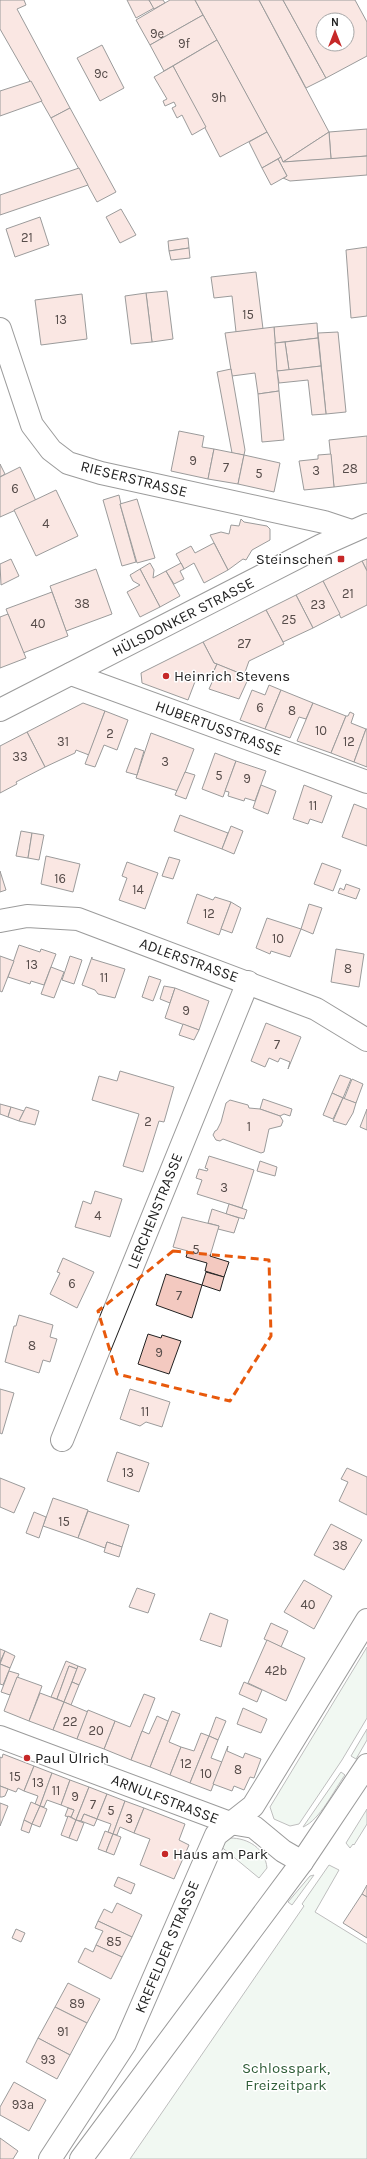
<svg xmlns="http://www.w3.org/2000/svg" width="367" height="2159" viewBox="0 0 367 2159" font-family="Karla,sans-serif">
  <rect width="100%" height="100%" fill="#fff"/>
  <!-- green -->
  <g fill="#e0efe3" stroke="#6f6f6f">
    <polygon points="367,1647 367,1718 342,1760 299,1824 290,1826 274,1819 270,1807"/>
    <polygon points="367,1729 367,1740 356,1759 351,1756"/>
    <path d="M341,1772l4,3c-11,15 -25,45 -42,52z"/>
    <polygon points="367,1809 367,1824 354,1845 353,1844 350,1848 346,1843"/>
    <path d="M230,1838c18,0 35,10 37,30l-8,10 -40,-33z"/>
    <polygon points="329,1865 339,1870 315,1912 367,1944 367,2159 130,2159 304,1906 302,1904"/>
    <polygon points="314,1875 292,1905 288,1902 310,1876"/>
  </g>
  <!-- building -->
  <g fill="#f3c9c0" stroke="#222" fill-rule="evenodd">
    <polygon points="0,0 24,0 26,5 17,9 70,108 51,118 0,29"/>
    <polygon points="127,0 149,0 154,8 136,18"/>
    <polygon points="149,0 163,0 165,3 154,9"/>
    <polygon points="170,0 195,0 203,15 150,45 136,20"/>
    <polygon points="195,0 259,0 329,132 283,162"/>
    <polygon points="259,0 283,0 326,78 306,88"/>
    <path d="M283,0h72l12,22v34l-41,22zM323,20h24v24h-24z"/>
    <polygon points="203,15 217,40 164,71 150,45"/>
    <polygon points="217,40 267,132 220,157 173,66"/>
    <polygon points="102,45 124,88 100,101 77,58"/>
    <polygon points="173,66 206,127 192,135 182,115 177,118 172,108 176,106 174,102 165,106 163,101 167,99 154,77"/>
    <polygon points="31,81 42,101 0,116 0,91"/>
    <polygon points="70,108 116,192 97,202 51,118"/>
    <polygon points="367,129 367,156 331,159 329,132"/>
    <polygon points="267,132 281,157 262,168 249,142"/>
    <polygon points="329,132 331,159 283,162"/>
    <polygon points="367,156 367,175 290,181 283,178 287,176 278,159 281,157 283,162"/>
    <polygon points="278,159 287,176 271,185 262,168"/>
    <polygon points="79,168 88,185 0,215 0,195"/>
    <polygon points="121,209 136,235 120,243 106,217"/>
    <polygon points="40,217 49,245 15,257 6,229"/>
    <polygon points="188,238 189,248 169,251 168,241"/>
    <polygon points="367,247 367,316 351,318 346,250"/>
    <polygon points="189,248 190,258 171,260 169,251"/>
    <polygon points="256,272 263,329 236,332 232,296 214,298 211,277"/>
    <polygon points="167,291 173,339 152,342 146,293"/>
    <polygon points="146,293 152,342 131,344 125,296"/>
    <polygon points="82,294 87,339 41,345 35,300"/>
    <polygon points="317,323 318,338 275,343 274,327"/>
    <polygon points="274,327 279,391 258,394 255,373 232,376 225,333"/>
    <polygon points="338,332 346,412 326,414 318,333"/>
    <polygon points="318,338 321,366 289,370 285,342"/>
    <polygon points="285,342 289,370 277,371 275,343"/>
    <polygon points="321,366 326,414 312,415 308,380 279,383 277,371"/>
    <polygon points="231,369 245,450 244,455 232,453 217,372"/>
    <polygon points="279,391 284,440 262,442 258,394"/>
    <polygon points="179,431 204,436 202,447 214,449 208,479 171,471"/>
    <polygon points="367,436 367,483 334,487 329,440"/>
    <polygon points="214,449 244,455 238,484 208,479"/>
    <polygon points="331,454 334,487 304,490 299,461 318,459 318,455"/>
    <polygon points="244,455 280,463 274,492 238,484"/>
    <polygon points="0,464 5,474 0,477"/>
    <polygon points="20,467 36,501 0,517 0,477"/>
    <polygon points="56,490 78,536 36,556 14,510"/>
    <polygon points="119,495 121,504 120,504 136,562 122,566 103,500"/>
    <polygon points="137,499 155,558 137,563 120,504"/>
    <polygon points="241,519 244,522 267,526 270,529 270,540 252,550 246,560 243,559 228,570 210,535 221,532 229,534 231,525 239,526"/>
    <polygon points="214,543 228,570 204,583 194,563 184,569 176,554 191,546 195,553"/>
    <polygon points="11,559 19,576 1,585 0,564"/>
    <polygon points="367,559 367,571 362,561"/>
    <polygon points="362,561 367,571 367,605 341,618 323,581"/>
    <polygon points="150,563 154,570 153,578 166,571 180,596 160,607 140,569"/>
    <polygon points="181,563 184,569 180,571 184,579 174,584 166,571"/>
    <polygon points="96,569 112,614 66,631 50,586"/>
    <polygon points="140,569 160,607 140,617 127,592 140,585 133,581 130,575"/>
    <polygon points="323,581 340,614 313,628 296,595"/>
    <polygon points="52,592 68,636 23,653 6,609"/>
    <polygon points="296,595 313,628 283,642 266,610"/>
    <polygon points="266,610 284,644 249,661 244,675 214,663 203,642"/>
    <polygon points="8,614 26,658 0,668 0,617"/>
    <polygon points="203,642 214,663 217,664 213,673 196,679 188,700 142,683 141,673"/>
    <polygon points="217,664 249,677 239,699 209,689 213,680 210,674 213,673"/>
    <polygon points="269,685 281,690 265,729 240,720 252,690 265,695"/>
    <polygon points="281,690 313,703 306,719 299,717 290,738 265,729"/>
    <polygon points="83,703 105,711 89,755 76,750 75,753 45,767 27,732"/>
    <polygon points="313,703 346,716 331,753 297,741"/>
    <polygon points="105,711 128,720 117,750 104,745 95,767 85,764"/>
    <polygon points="350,712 354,714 351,723 366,729 354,762 331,753 346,716 348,716"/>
    <polygon points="366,729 367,729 367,767 354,762"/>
    <polygon points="27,732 45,767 16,782 17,784 0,793 0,746"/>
    <polygon points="151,733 194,749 178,791 136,778"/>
    <polygon points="135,748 144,751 137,775 126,772"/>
    <polygon points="215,753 236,761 223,797 202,789"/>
    <polygon points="236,761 266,771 255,801 245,798 244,801 228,796 229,792 225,791"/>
    <polygon points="185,772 195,775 186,799 175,795"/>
    <polygon points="261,785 276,791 268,814 253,808"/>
    <polygon points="304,785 332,796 322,823 310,819 308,824 293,819"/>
    <polygon points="354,804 367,809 367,846 342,837"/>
    <polygon points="180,815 228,833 222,849 174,831"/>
    <polygon points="231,826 243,831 234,854 222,849"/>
    <polygon points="21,831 32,833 28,858 16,856"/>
    <polygon points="32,833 44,835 39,860 28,858"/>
    <polygon points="46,856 80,864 73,892 41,884"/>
    <polygon points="169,857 180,860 173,879 162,876"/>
    <polygon points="127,862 158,873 145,909 119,900 127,878 122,876"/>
    <polygon points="322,863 341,870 333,891 314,884"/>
    <polygon points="0,871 6,890 0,892"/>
    <polygon points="346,884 360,889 356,899 338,893 340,888 344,890"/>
    <polygon points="197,894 213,900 215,897 231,902 219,935 187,923"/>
    <polygon points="231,902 241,908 232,933 221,929"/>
    <polygon points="309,904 322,908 313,934 301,929"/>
    <polygon points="267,918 301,929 290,957 271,951 270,954 256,948"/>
    <polygon points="19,945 40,952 41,949 56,954 44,985 31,981 30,984 8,977"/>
    <polygon points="336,949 364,954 359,987 331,982"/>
    <polygon points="0,956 14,961 2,992 0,991"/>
    <polygon points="70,956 82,960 74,984 62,980"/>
    <polygon points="92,957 92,959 125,969 115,998 98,994 95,990 82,985"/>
    <polygon points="51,967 64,972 54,998 41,994"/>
    <polygon points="149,976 161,980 153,1001 142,997"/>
    <polygon points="164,986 175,988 170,1003 160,999"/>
    <polygon points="175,988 209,1001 199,1030 165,1018"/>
    <polygon points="266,1023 301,1037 288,1069 290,1062 280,1058 278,1062 269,1058 265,1067 251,1061"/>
    <polygon points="183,1024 199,1030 194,1040 179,1035"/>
    <polygon points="120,1071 174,1087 164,1122 159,1121 143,1172 123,1166 139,1114 92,1100 99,1076 117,1081"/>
    <polygon points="340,1075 351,1079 343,1098 332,1093"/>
    <polygon points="352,1079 363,1084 356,1103 344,1099"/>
    <polygon points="332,1093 343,1098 333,1119 323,1115"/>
    <polygon points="343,1098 356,1103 353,1113 346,1125 333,1121"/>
    <polygon points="263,1099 292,1109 290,1116 284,1114 280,1116 260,1109"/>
    <polygon points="230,1100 248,1105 249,1108 260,1109 280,1116 283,1121 281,1126 269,1129 264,1152 261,1153 223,1139 220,1141 216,1140 213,1135 215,1131 217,1130 221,1122 226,1103"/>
    <polygon points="0,1104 11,1107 8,1117 0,1114"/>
    <polygon points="11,1107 24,1111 19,1121 8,1117"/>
    <polygon points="26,1107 39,1111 35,1125 19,1121"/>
    <polygon points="367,1109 367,1130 360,1127"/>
    <polygon points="209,1156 254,1170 242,1208 197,1194 202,1180 196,1178 199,1169 207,1171 208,1169 205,1168"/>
    <polygon points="260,1161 277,1167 275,1176 257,1171"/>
    <polygon points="95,1191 122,1199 110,1237 75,1227 83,1201 91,1204"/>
    <polygon points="229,1204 247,1210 244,1219 226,1214"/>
    <polygon points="212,1209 239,1218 234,1233 218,1229 219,1226 208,1223"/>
    <polygon points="182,1217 219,1226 210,1256 229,1262 224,1277 205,1271 207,1263 186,1257 188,1251 173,1247"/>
    <polygon points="63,1258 94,1272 77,1308 50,1294 60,1273 57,1272"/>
    <polygon points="206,1272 224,1277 220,1291 202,1285"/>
    <polygon points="166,1274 202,1285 192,1318 156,1305"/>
    <polygon points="19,1315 53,1325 50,1337 57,1339 50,1362 43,1360 39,1373 5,1362 14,1326 16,1326"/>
    <polygon points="148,1334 161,1338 162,1335 181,1341 169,1374 138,1364"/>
    <polygon points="0,1389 14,1393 2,1434 0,1433"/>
    <polygon points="130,1389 170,1402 162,1427 146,1422 140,1426 120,1419"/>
    <polygon points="117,1452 149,1463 139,1492 107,1481"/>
    <polygon points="347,1468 367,1477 367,1515 339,1501 348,1482 341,1479"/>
    <polygon points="0,1478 25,1488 14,1513 0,1507"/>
    <polygon points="53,1498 88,1510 78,1538 43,1526"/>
    <polygon points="88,1511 129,1525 122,1547 107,1542 105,1548 78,1538"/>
    <polygon points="34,1512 46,1517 39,1538 26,1533"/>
    <polygon points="331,1524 362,1540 344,1570 314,1555"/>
    <polygon points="107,1542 122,1547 119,1557 104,1552"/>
    <polygon points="304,1580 332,1596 314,1629 284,1612"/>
    <polygon points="137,1588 155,1594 148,1613 129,1607"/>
    <polygon points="210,1613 228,1620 221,1647 200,1640"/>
    <polygon points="271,1623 288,1631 281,1647 264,1639"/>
    <polygon points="267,1640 305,1658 286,1701 248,1683"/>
    <polygon points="0,1649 5,1651 0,1662"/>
    <polygon points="5,1651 15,1656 10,1668 0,1664"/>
    <polygon points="66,1661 78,1666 77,1669 69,1666 57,1699 51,1697"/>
    <polygon points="0,1664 10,1668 3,1685 0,1684"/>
    <polygon points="69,1666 77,1669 64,1702 57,1699"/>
    <polygon points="78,1666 86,1669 79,1685 72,1682"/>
    <polygon points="9,1671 19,1674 10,1695 1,1692"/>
    <polygon points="17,1677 42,1686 29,1721 4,1711"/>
    <polygon points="72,1682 79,1685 71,1705 64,1702"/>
    <polygon points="244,1682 262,1690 257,1702 239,1694"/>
    <polygon points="40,1693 64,1702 53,1730 29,1721"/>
    <polygon points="144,1694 155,1698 131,1760 104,1749 115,1721 130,1727"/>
    <polygon points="64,1702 88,1712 77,1739 53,1730"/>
    <polygon points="243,1708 267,1719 261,1733 237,1724"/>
    <polygon points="88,1710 115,1721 104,1749 77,1739"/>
    <polygon points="172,1711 180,1714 169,1742 181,1747 170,1775 150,1767"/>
    <polygon points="157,1716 168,1721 150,1767 131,1760 142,1731 149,1734"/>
    <polygon points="216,1717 226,1721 218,1740 209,1736"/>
    <polygon points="201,1733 209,1736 190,1783 170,1775 181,1747 194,1751"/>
    <polygon points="209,1736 218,1740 211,1758 222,1762 211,1791 190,1783"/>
    <polygon points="228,1746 227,1751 243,1758 245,1753 261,1759 254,1778 250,1777 244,1790 234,1786 232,1791 213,1784"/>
    <polygon points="3,1754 34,1766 24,1791 18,1788 16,1792 0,1786 0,1757 2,1758"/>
    <polygon points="34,1766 52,1773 40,1806 35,1804 38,1796 24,1791"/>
    <polygon points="52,1773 70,1780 61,1805 47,1800 44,1807 40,1806"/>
    <polygon points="70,1780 89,1787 76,1820 71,1817 74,1810 61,1805"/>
    <polygon points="0,1786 8,1789 5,1796 2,1797 0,1797"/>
    <polygon points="89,1787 107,1794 97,1819 84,1814 81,1821 76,1820"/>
    <polygon points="107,1794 125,1801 113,1834 108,1832 111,1824 97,1819"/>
    <polygon points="125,1801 144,1808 134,1833 120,1827 117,1835 113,1834"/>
    <polygon points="31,1802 40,1806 32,1824 24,1820"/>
    <polygon points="0,1803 8,1806 0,1826"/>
    <polygon points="40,1806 47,1809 40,1827 32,1824"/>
    <polygon points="68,1808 74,1810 71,1817 65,1816"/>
    <polygon points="144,1808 185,1824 179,1840 189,1845 174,1879 140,1865 150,1839 134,1833"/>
    <polygon points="84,1814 97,1819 94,1826 81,1821"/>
    <polygon points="68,1816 76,1820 69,1838 61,1835"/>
    <polygon points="24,1820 32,1824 29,1833 21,1830"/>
    <polygon points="76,1820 84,1823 77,1841 69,1838"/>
    <polygon points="105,1831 113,1834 106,1852 98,1849"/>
    <polygon points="113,1834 121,1837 114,1855 106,1852"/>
    <polygon points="118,1877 135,1884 131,1894 114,1886"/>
    <polygon points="367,1885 367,1897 362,1894"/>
    <polygon points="362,1894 367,1897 367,1938 343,1923"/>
    <polygon points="117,1903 142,1915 132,1937 98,1921 104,1909 112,1913"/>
    <polygon points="98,1921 132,1937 122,1957 96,1945 103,1931 95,1928"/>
    <polygon points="16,1929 25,1933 21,1942 12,1938"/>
    <polygon points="96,1945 122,1957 111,1979 78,1962 85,1948 93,1952"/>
    <polygon points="68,1983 100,1999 87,2023 55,2007"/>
    <polygon points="55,2007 87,2023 70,2055 38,2038"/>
    <polygon points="38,2038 70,2055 57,2079 26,2062"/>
    <polygon points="14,2082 46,2100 29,2131 0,2115 0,2107"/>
    <polygon points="0,2138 18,2151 13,2159 0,2159"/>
  </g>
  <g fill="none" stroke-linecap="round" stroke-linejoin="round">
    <!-- minor casing -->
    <g stroke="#222" stroke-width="24">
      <g id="minor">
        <polyline points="0,329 32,425 51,450 68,463 101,473 324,522 351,531"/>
        <polyline points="71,674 367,782"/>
        <polyline points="0,710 322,545 367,525"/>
        <polyline points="0,921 27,916 78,919 316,1009 367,1040"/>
        <polyline points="62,1440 248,982"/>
        <polyline points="0,1737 230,1823 254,1827 283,1851 302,1862"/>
        <polyline points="50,2159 125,2044 216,1835 253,1806 367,1620"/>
      </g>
    </g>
    <!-- major casing -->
    <g stroke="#222" stroke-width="24">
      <polyline id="major" points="81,2159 302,1862 367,1765"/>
    </g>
    <!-- minor -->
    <use href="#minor" stroke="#fff" stroke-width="22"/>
    <!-- major -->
    <use href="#major" stroke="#fff" stroke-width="22"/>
  </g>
  <!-- marked area -->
  <path d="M0 0H367V2159H0ZM173,1251l96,9 2,76 -41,65 -113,-27 -19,-63z" fill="#fff" fill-opacity=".55" fill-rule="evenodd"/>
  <path fill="none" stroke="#e8590c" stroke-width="3" stroke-dasharray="8 5" stroke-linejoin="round" d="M173,1251l96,9 2,76 -41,65 -113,-27 -19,-63z"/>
  <!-- markers -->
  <g fill="#c62828" stroke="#fff" stroke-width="1.5">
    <rect x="337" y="555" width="8" height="8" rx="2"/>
    <circle cx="166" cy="676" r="4"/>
    <circle cx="27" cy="1758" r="4"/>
    <circle cx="165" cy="1854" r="4"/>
  </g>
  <g text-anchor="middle" stroke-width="3" stroke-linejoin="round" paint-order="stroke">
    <!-- number labels -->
    <g font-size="13" fill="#564c4a">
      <text x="157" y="38">9e</text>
      <text x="184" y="48">9f</text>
      <text x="101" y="78">9c</text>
      <text x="219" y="102">9h</text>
      <text x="27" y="242">21</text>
      <text x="248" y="319">15</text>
      <text x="61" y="324">13</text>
      <text x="193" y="465">9</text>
      <text x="226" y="472">7</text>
      <text x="350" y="473">28</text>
      <text x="316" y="475">3</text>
      <text x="259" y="478">5</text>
      <text x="15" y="493">6</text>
      <text x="46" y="528">4</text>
      <text x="348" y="598">21</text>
      <text x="82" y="608">38</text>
      <text x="318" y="609">23</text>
      <text x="289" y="624">25</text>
      <text x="38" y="628">40</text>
      <text x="244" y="648">27</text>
      <text x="260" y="712">6</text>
      <text x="292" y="715">8</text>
      <text x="321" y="735">10</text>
      <text x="110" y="738">2</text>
      <text x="63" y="746">31</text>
      <text x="349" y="746">12</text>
      <text x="20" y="761">33</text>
      <text x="165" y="766">3</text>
      <text x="219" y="780">5</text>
      <text x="247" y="783">9</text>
      <text x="313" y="810">11</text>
      <text x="60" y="883">16</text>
      <text x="138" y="894">14</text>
      <text x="209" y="918">12</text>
      <text x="278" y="943">10</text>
      <text x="32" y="969">13</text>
      <text x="348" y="973">8</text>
      <text x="104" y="982">11</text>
      <text x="186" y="1015">9</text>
      <text x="277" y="1049">7</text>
      <text x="148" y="1126">2</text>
      <text x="249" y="1131">1</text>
      <text x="224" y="1192">3</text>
      <text x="98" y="1220">4</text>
      <text x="196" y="1254">5</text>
      <text x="72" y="1288">6</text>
      <text x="179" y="1300">7</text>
      <text x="32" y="1350">8</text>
      <text x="159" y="1357">9</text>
      <text x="145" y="1416">11</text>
      <text x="128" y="1477">13</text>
      <text x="64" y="1526">15</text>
      <text x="340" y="1550">38</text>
      <text x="308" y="1609">40</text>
      <text x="276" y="1675">42b</text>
      <text x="70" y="1726">22</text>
      <text x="96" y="1735">20</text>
      <text x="186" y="1768">12</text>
      <text x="238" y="1774">8</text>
      <text x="206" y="1778">10</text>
      <text x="15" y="1781">15</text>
      <text x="38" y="1787">13</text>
      <text x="56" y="1795">11</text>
      <text x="75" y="1801">9</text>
      <text x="93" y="1809">7</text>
      <text x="111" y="1815">5</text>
      <text x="129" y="1823">3</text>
      <text x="114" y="1946">85</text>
      <text x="77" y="2008">89</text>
      <text x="63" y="2036">91</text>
      <text x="48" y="2064">93</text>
      <text x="23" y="2109">93a</text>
    </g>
    <!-- street labels -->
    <g font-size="15" fill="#222" stroke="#fff">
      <text transform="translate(134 479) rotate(14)" y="5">RIESERSTRASSE</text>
      <text transform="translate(183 617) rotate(-27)" y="5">HÜLSDONKER STRASSE</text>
      <text transform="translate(219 728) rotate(20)" y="5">HUBERTUSSTRASSE</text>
      <text transform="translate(189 960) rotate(20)" y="5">ADLERSTRASSE</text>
      <text transform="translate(155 1211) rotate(-68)" y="5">LERCHENSTRASSE</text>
      <text transform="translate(165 1799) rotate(21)" y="5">ARNULFSTRASSE</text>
      <text transform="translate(167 1947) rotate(-67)" y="5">KREFELDER STRASSE</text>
    </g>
    <!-- poi labels -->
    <g font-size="15" fill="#222" stroke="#fff" text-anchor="start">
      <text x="333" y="564" text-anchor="end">Steinschen</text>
      <text x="174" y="681">Heinrich Stevens</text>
      <text x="35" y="1763">Paul Ulrich</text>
      <text x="173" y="1859">Haus am Park</text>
    </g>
    <!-- park labels -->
    <g font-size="15" fill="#2f5e38" stroke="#fff">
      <text x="286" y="2073">Schlosspark,<tspan x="286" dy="17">Freizeitpark</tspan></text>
    </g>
  </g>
  <!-- north arrow -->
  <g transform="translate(335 32)"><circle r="19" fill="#ffffff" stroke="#a7a7a7"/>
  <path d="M0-3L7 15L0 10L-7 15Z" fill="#c62828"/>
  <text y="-6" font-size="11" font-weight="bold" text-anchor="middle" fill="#222222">N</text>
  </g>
</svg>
